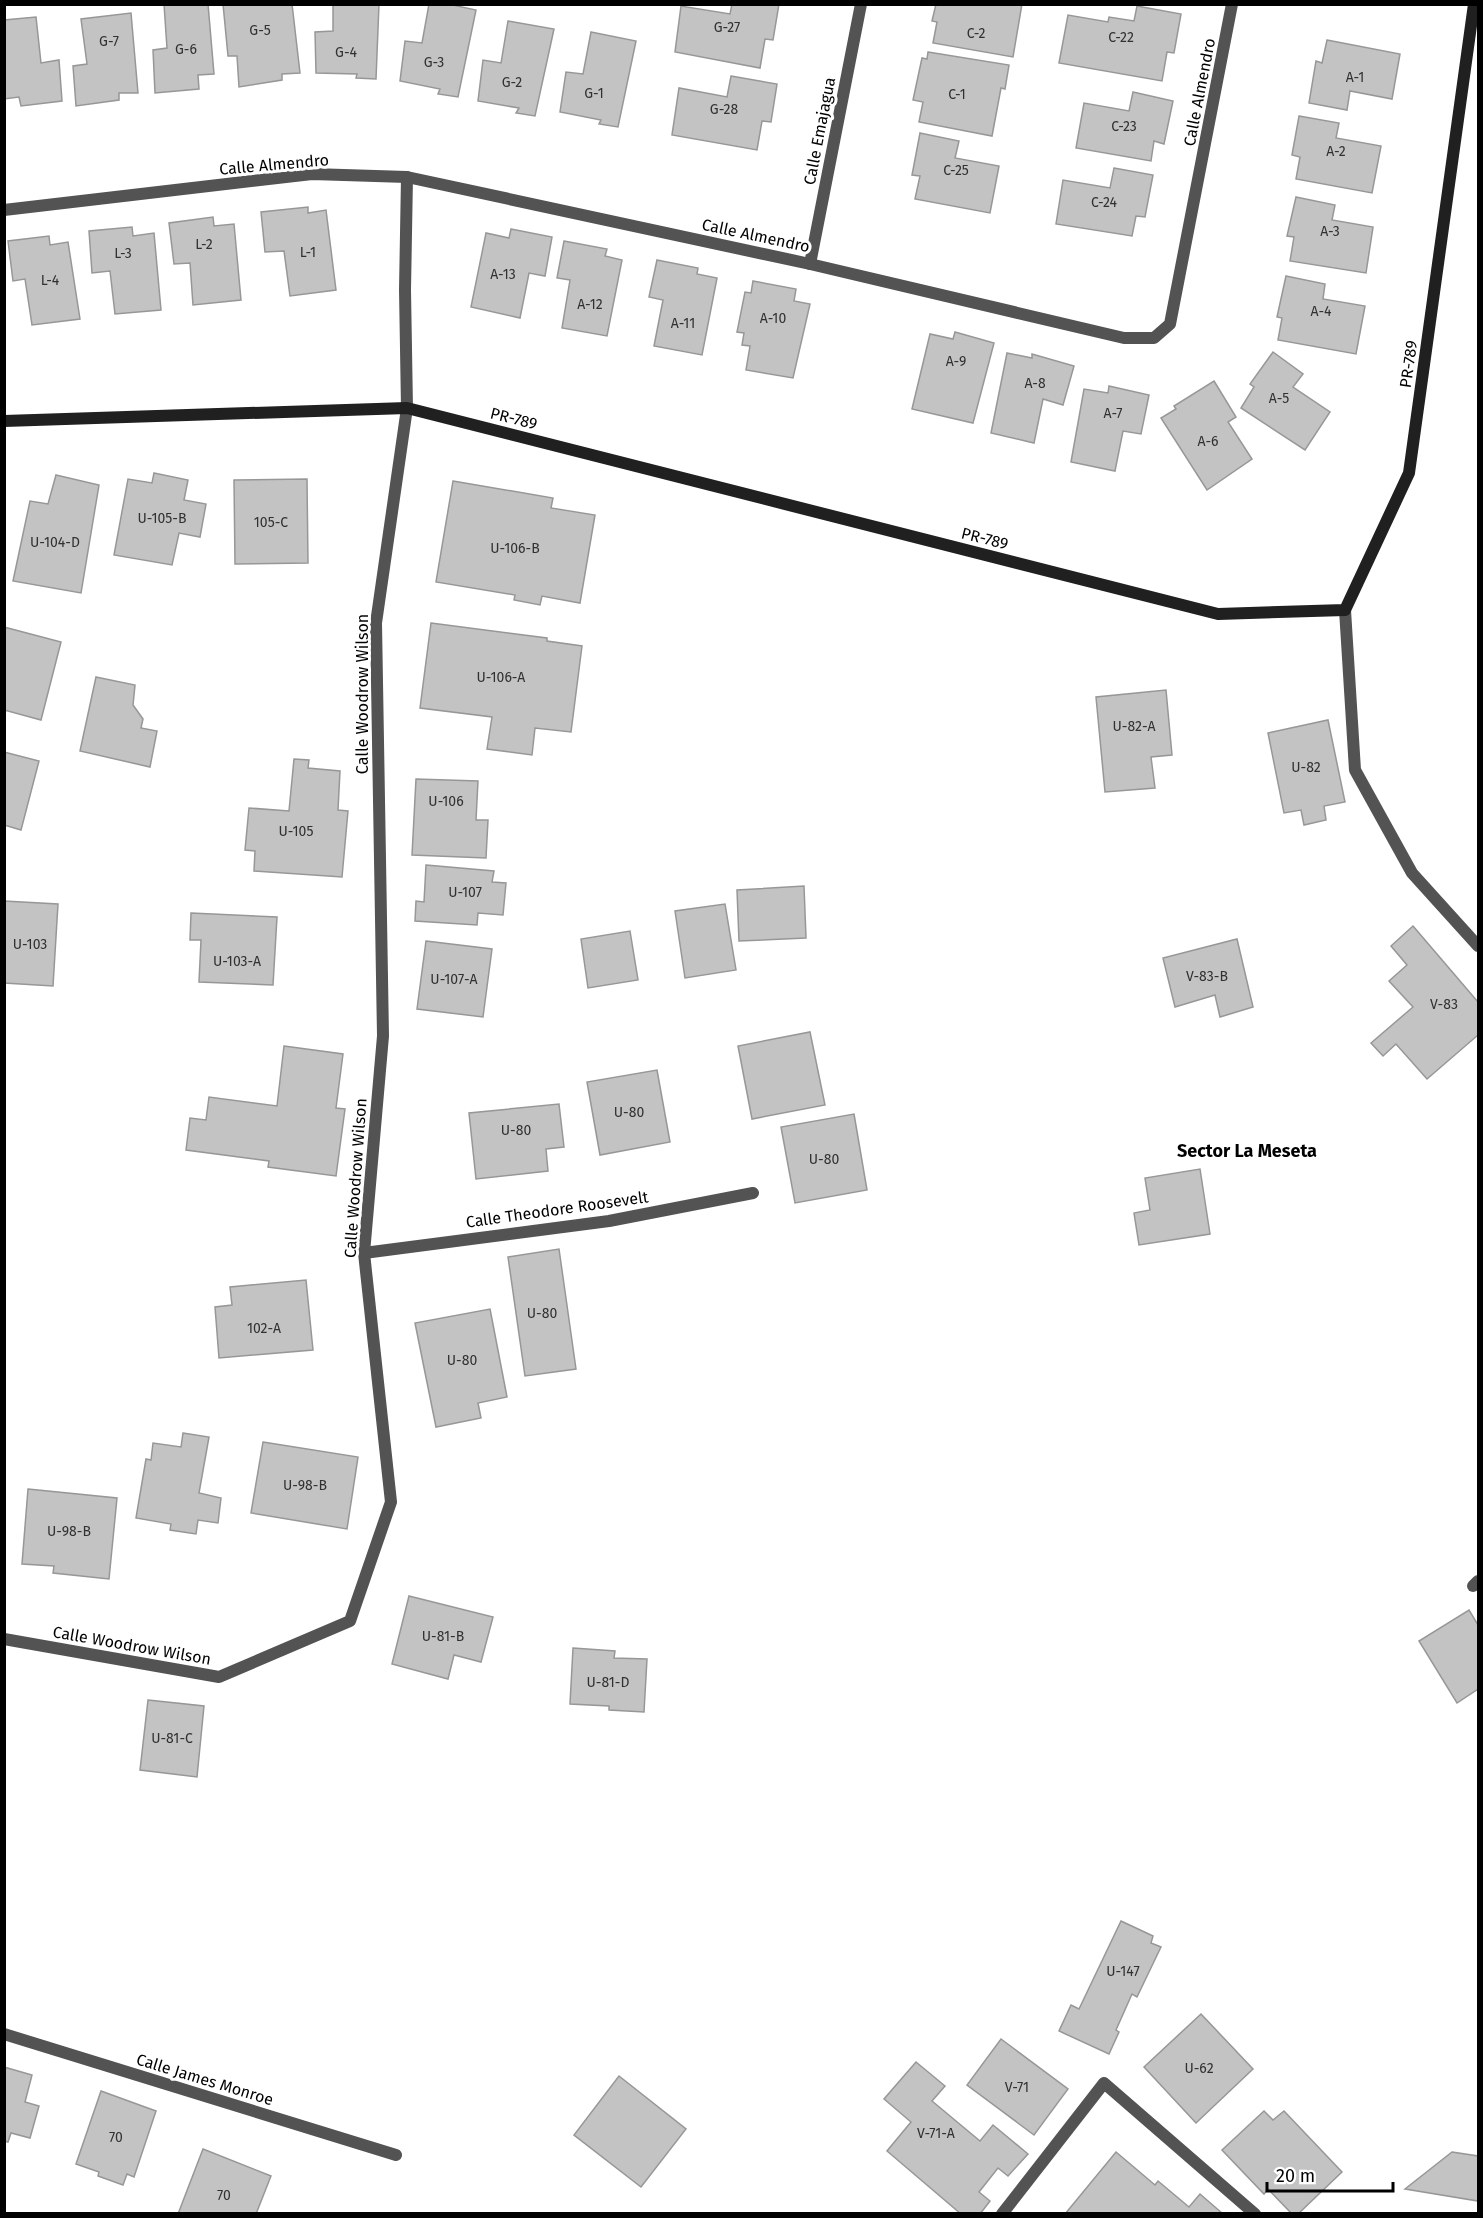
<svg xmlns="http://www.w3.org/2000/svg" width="1483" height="2218" viewBox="0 0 1483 2218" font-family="'Fira Sans',sans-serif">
  <rect width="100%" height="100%" fill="#fff"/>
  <!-- building -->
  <g fill="#c3c3c3" stroke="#979797" stroke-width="1.5">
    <polygon points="164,4 208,4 214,74 198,75 199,89 155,93 153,50 167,48"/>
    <polygon points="223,4 292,4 300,73 282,74 282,80 239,87 237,56 228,56"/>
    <polygon points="333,4 379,4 376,79 356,78 357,74 316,73 315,32 333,31"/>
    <polygon points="429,4 448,4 476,10 458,97 438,94 440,89 400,81 405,41 422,43"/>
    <polygon points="732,4 779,4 773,40 765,39 760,68 675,52 681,6 730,14"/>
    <polygon points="936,4 1022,4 1013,57 933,43 937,22 932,21"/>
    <polygon points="1137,6 1181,14 1174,53 1167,52 1162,81 1059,63 1068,15 1108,22 1109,17 1134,21"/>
    <polygon points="131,13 138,93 119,93 119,100 76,106 73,66 87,64 81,19"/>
    <polygon points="36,17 41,63 59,60 62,101 21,106 19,97 4,99 4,20"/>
    <polygon points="508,21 554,29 535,116 516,113 519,108 478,101 483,60 501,63"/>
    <polygon points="591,32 636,41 618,127 599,124 601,120 560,112 566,72 583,74"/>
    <polygon points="1327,40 1400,54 1392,99 1350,91 1347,110 1309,103 1316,61 1322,63"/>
    <polygon points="928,52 1009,65 1005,89 1001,88 992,136 919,122 923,102 913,100 922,58 927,59"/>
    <polygon points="731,76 777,84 771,122 762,121 757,150 672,135 679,88 727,97"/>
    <polygon points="1133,92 1173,101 1164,144 1154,141 1151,161 1076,148 1084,103 1129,111"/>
    <polygon points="1299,116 1339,123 1336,138 1381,146 1372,193 1296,179 1300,157 1292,155"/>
    <polygon points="920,133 959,141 955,158 999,166 990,213 915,199 920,176 912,175"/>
    <polygon points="1114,168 1153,175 1145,217 1136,216 1132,236 1056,224 1063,180 1110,188"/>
    <polygon points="1296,197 1335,205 1332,220 1373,227 1366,273 1290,261 1294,237 1287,236"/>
    <polygon points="308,207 308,213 326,210 336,290 290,296 284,251 265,252 261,212"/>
    <polygon points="213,217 214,226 234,224 241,300 193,305 190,263 174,264 169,223"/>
    <polygon points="132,227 133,236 154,233 161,310 115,314 110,271 92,273 89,231"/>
    <polygon points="511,229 552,237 545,276 529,273 520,318 471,307 486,233 509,238"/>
    <polygon points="49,236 50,245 68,242 80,319 32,325 25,279 13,281 8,241"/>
    <polygon points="564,241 607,249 605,256 622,260 607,336 562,328 570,280 557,278"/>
    <polygon points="657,260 698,268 697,274 717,278 702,355 654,346 663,300 649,297"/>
    <polygon points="1286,276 1325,284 1323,299 1365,306 1356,354 1278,340 1282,318 1277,317"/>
    <polygon points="753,281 796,289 794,301 810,304 793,378 746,370 750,346 742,345 744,333 737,332 745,292 751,293"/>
    <polygon points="955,332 994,343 973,423 912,409 930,334 953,339"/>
    <polygon points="1273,352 1303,374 1293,387 1330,412 1305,450 1241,408 1254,387 1250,384"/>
    <polygon points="1007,353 1032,358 1032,354 1074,366 1063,405 1043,399 1034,443 991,433"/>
    <polygon points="1214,381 1236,417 1228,422 1252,459 1207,490 1161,418 1176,409 1174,406"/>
    <polygon points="1109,386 1149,395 1141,434 1123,431 1115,471 1071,462 1084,389 1108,393"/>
    <polygon points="154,473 188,480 184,500 206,504 200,537 179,533 172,565 114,555 128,479 152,483"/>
    <polygon points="56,475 99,485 81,593 13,581 30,501 48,504"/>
    <polygon points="307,479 308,563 235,564 234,480"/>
    <polygon points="453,481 553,498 551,508 595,515 580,603 542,596 540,605 514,600 515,595 436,582"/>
    <polygon points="431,623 547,638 547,641 582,646 571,732 535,728 532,755 487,749 492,717 420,708"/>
    <polygon points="4,627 61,642 41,720 4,710"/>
    <polygon points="96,677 135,685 133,705 143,719 141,728 157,731 150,767 80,751"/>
    <polygon points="1166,690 1172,755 1151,757 1155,788 1105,792 1096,697"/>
    <polygon points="1328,720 1345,802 1324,806 1326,820 1304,825 1301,810 1284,813 1268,733"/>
    <polygon points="4,752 39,761 21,830 4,825"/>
    <polygon points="294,759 309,760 308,768 340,771 338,810 348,811 342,877 254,871 255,851 245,850 249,808 289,811"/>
    <polygon points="416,779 478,781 476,820 488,820 486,858 412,855"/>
    <polygon points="426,865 494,871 492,882 506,883 503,915 478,913 477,925 415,921 416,901 424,902"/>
    <polygon points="804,886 806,938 739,941 737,890"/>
    <polygon points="4,901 58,904 53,986 4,983"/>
    <polygon points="725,904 736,970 685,978 675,911"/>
    <polygon points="191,913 277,917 273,985 199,982 201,940 190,940"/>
    <polygon points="1413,926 1478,1002 1478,1035 1427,1079 1396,1044 1383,1056 1371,1043 1413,1007 1389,981 1407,965 1391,946"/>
    <polygon points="630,931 638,980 588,988 581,939"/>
    <polygon points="1237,939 1253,1007 1220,1017 1215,995 1175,1007 1163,958"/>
    <polygon points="426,941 492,949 483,1017 417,1009"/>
    <polygon points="810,1032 825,1105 752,1119 738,1046"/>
    <polygon points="284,1046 343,1054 336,1108 345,1109 336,1176 268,1167 269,1161 186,1150 190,1118 206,1120 209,1097 277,1106"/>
    <polygon points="657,1070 670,1142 600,1155 587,1082"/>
    <polygon points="559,1104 564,1147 546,1149 548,1171 476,1179 469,1113"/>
    <polygon points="854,1114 867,1190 795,1203 781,1127"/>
    <polygon points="1200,1169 1210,1234 1139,1245 1134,1213 1150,1210 1145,1178"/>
    <polygon points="559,1249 576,1369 525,1376 508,1257"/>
    <polygon points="306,1280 313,1350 219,1358 215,1307 232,1305 230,1287"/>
    <polygon points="490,1309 507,1397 478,1403 481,1418 436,1427 415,1323"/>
    <polygon points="183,1433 209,1437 199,1493 221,1498 218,1523 198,1520 196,1534 170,1530 171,1524 136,1518 146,1459 151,1460 153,1443 181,1447"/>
    <polygon points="263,1442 358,1457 347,1529 251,1513"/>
    <polygon points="28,1489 117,1498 109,1579 53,1573 54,1566 22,1564"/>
    <polygon points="409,1596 493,1617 481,1662 454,1655 448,1679 392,1664"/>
    <polygon points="1469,1610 1478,1625 1478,1689 1457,1703 1419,1641"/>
    <polygon points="573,1648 615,1651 614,1658 647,1659 644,1712 609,1710 609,1706 570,1704"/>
    <polygon points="148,1700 204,1706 197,1777 140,1770"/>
    <polygon points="1121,1921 1153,1936 1151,1943 1161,1947 1137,1997 1132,1994 1116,2030 1119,2032 1109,2054 1059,2031 1071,2005 1079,2009"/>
    <polygon points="1201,2014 1253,2069 1196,2123 1144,2067"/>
    <polygon points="1001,2039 1068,2089 1034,2135 967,2085"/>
    <polygon points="916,2062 945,2086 932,2101 980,2141 993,2125 1028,2154 1008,2176 998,2168 979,2192 990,2201 980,2214 961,2214 887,2151 911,2122 884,2099"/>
    <polygon points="4,2067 32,2075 25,2102 39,2106 30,2138 11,2133 8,2142 4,2141"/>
    <polygon points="619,2076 686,2129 641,2187 574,2135"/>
    <polygon points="101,2091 156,2111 134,2177 127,2174 123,2185 98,2176 99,2172 76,2164"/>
    <polygon points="1264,2111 1273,2120 1284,2111 1342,2172 1298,2214 1292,2214 1268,2189 1264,2194 1222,2150"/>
    <polygon points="203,2149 271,2176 256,2214 178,2214"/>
    <polygon points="1116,2152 1155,2185 1158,2181 1189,2207 1200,2194 1223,2214 1065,2214"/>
    <polygon points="1452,2152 1478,2156 1478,2201 1405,2189"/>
  </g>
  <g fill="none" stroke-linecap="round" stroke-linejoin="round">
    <!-- street -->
    <g stroke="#535353" stroke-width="12">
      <polyline points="4,210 312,174 407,177 810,264 1124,338 1154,338 1170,324 1232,4"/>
      <polyline points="810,264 861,4"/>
      <polyline points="1345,610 1355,770 1412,873 1478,946"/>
      <polyline points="364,1253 609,1221 753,1193"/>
      <polyline points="1473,1586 1478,1581"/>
      <polyline points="4,1639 219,1677 350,1621 391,1502 364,1253 383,1036 376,623 407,408 405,290 407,177"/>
      <polyline points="4,2034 396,2155"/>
      <polyline points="1002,2214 1104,2083 1255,2214"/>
    </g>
    <!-- secondary -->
    <polyline stroke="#202020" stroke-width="12" points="4,421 407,408 1218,614 1345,610 1409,473 1474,4"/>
  </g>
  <g text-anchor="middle" stroke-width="6" stroke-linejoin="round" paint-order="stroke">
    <!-- number labels -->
    <g font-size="14" fill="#313131">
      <text x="727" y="32">G-27</text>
      <text x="260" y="35">G-5</text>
      <text x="976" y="38">C-2</text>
      <text x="1121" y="42">C-22</text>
      <text x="109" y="46">G-7</text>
      <text x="186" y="54">G-6</text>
      <text x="346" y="57">G-4</text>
      <text x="434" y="67">G-3</text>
      <text x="1355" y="82">A-1</text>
      <text x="512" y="87">G-2</text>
      <text x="594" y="98">G-1</text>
      <text x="957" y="99">C-1</text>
      <text x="724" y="114">G-28</text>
      <text x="1124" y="131">C-23</text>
      <text x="1336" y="156">A-2</text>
      <text x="956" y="175">C-25</text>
      <text x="1104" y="207">C-24</text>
      <text x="1330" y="236">A-3</text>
      <text x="204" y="249">L-2</text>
      <text x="308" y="257">L-1</text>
      <text x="123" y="258">L-3</text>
      <text x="503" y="279">A-13</text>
      <text x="50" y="285">L-4</text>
      <text x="590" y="309">A-12</text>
      <text x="1321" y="316">A-4</text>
      <text x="773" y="323">A-10</text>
      <text x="683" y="328">A-11</text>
      <text x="956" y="366">A-9</text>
      <text x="1035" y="388">A-8</text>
      <text x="1279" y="403">A-5</text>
      <text x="1113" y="418">A-7</text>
      <text x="1208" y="446">A-6</text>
      <text x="162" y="523">U-105-B</text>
      <text x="271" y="527">105-C</text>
      <text x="55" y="547">U-104-D</text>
      <text x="515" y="553">U-106-B</text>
      <text x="501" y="682">U-106-A</text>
      <text x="1134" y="731">U-82-A</text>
      <text x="1306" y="772">U-82</text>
      <text x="446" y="806">U-106</text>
      <text x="296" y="836">U-105</text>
      <text x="465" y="897">U-107</text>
      <text x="30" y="949">U-103</text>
      <text x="237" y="966">U-103-A</text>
      <text x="1207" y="981">V-83-B</text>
      <text x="454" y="984">U-107-A</text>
      <text x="1444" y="1009">V-83</text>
      <text x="629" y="1117">U-80</text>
      <text x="516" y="1135">U-80</text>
      <text x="824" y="1164">U-80</text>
      <text x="542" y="1318">U-80</text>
      <text x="264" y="1333">102-A</text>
      <text x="462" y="1365">U-80</text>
      <text x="305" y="1490">U-98-B</text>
      <text x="69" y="1536">U-98-B</text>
      <text x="443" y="1641">U-81-B</text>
      <text x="608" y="1687">U-81-D</text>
      <text x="172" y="1743">U-81-C</text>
      <text x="1123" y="1976">U-147</text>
      <text x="1199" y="2073">U-62</text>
      <text x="1017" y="2092">V-71</text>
      <text x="936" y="2138">V-71-A</text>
      <text x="116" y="2142">70</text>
      <text x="224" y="2200">70</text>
    </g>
    <!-- street labels -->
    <g font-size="16" fill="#000" stroke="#fff">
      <text transform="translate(1199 92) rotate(-79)" y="6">Calle Almendro</text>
      <text transform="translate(819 131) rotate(-79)" y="6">Calle Emajagua</text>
      <text transform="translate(274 164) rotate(-5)" y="6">Calle Almendro</text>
      <text transform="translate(756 235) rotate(12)" y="6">Calle Almendro</text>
      <text transform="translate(1408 364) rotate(-82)" y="6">PR-789</text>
      <text transform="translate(514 418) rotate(14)" y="6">PR-789</text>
      <text transform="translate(985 538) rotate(14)" y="6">PR-789</text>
      <text transform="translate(362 694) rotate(-90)" y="6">Calle Woodrow Wilson</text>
      <text transform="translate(355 1178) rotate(-86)" y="6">Calle Woodrow Wilson</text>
      <text transform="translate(557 1209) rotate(-8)" y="6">Calle Theodore Roosevelt</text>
      <text transform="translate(132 1645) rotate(10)" y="6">Calle Woodrow Wilson</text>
      <text transform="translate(205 2079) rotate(17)" y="6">Calle James Monroe</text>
    </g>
    <!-- neighbourhood labels -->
    <g font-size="18" font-weight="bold" fill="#000" stroke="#fff">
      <text x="1247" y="1157">Sector La Meseta</text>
    </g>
  </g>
  <!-- border -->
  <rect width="1483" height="2218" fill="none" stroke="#000000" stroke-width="12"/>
  <!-- scale -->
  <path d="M1267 2182v9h126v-9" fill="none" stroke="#000000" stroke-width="3"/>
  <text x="1276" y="2182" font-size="18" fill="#000000" stroke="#ffffff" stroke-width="4.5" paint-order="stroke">20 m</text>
</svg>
